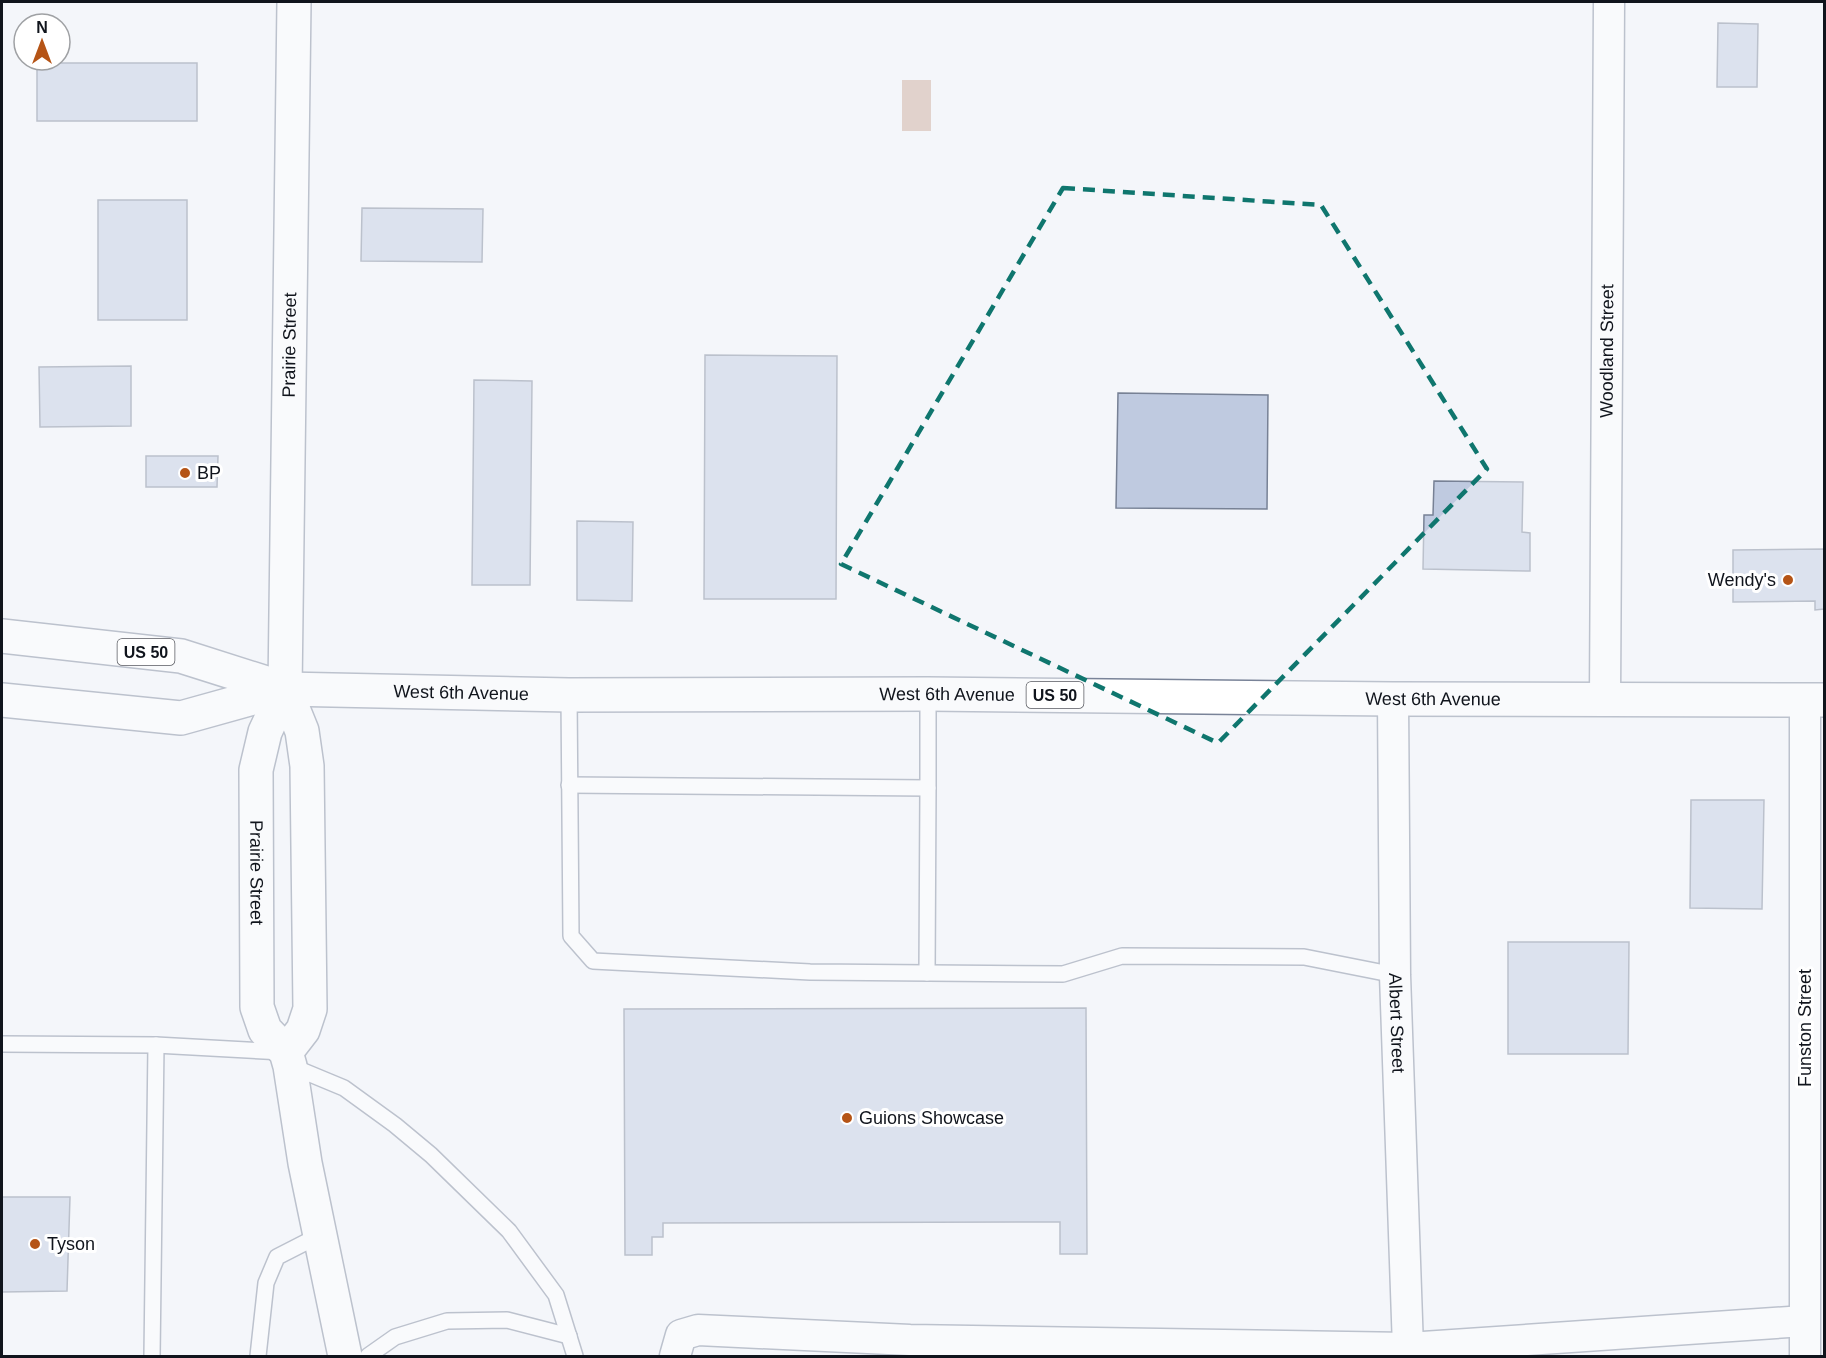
<svg xmlns="http://www.w3.org/2000/svg" width="1826" height="1358" viewBox="0 0 1826 1358" font-family="Arial,sans-serif">
  <rect width="100%" height="100%" fill="#f4f6fa"/>
  <!-- water -->
  <rect fill="#cba694" x="902" y="80" width="29" height="51"/>
  <!-- building -->
  <g fill="#bfcae0" stroke="#778195" stroke-width="1.5">
    <polygon points="1718,23 1758,24 1757,87 1717,87"/>
    <rect x="37" y="63" width="160" height="58"/>
    <rect x="98" y="200" width="89" height="120"/>
    <polygon points="362,208 483,209 482,262 361,261"/>
    <polygon points="705,355 837,356 836,599 704,599"/>
    <polygon points="131,366 131,426 40,427 39,367"/>
    <polygon points="474,380 532,381 530,585 472,585"/>
    <polygon points="1118,393 1268,395 1267,509 1116,508"/>
    <polygon points="146,456 218,456 217,487 146,487"/>
    <polygon points="1434,481 1523,482 1522,532 1530,533 1530,571 1423,569 1424,515 1433,515"/>
    <polygon points="577,521 633,522 632,601 577,600"/>
    <polygon points="1824,549 1824,609 1815,610 1815,601 1733,602 1733,550"/>
    <polygon points="1691,800 1764,800 1762,909 1690,908"/>
    <polygon points="1508,942 1629,942 1628,1054 1508,1054"/>
    <polygon points="1086,1008 1087,1254 1060,1254 1060,1222 663,1223 663,1237 652,1237 652,1255 625,1255 624,1009"/>
    <polygon points="2,1197 70,1197 67,1291 2,1292"/>
  </g>
  <g fill="none" stroke-linecap="round" stroke-linejoin="round">
    <!-- service casing -->
    <g stroke="#798398" stroke-width="18">
      <g id="service">
        <polyline points="569,695 571,936 593,961 810,972 1063,974 1122,956 1304,957 1395,975"/>
        <polyline points="569,785 928,788 928,694"/>
        <polyline points="927,973 928,788"/>
        <polyline points="2,1044 156,1045 283,1052"/>
        <polyline points="291,1066 344,1088 395,1125 431,1155 509,1231 556,1295 575,1356"/>
        <polyline points="152,1356 156,1045"/>
        <polyline points="258,1356 266,1283 277,1257 320,1235"/>
        <polyline points="368,1356 395,1337 447,1321 507,1320 569,1336"/>
      </g>
    </g>
    <!-- minor casing -->
    <g stroke="#798398" stroke-width="33">
      <g id="minor">
        <path id="s1" d="M1393,699l2,276 13,373"/>
        <path id="s2" d="M1605,699l4,-697"/>
        <polyline points="675,1356 681,1335 698,1330 910,1340 1408,1348 1804,1321"/>
        <polyline points="1805,1356 1805,700"/>
      </g>
    </g>
    <!-- tertiary casing -->
    <g stroke="#798398" stroke-width="36">
      <g id="tertiary">
        <path id="s3" d="M285,689l9,-687"/>
      </g>
    </g>
    <!-- secondary casing -->
    <g stroke="#798398" stroke-width="36">
      <g id="secondary">
        <path id="s4" d="M285,689l-20,43 -9,38 1,237 8,23 21,22 4,14 15,97 40,193"/>
        <polyline points="285,689 302,731 307,766 310,1009 303,1030 286,1052"/>
      </g>
    </g>
    <!-- primary casing -->
    <g stroke="#798398" stroke-width="36">
      <g id="primary">
        <polyline points="2,636 181,656 285,689"/>
        <path id="s5" d="M2,700l179,18 104,-29 284,6 359,-1 465,5 431,1"/>
      </g>
    </g>
    <!-- service -->
    <use href="#service" stroke="#fff" stroke-width="15"/>
    <!-- minor -->
    <use href="#minor" stroke="#fff" stroke-width="30"/>
    <!-- tertiary -->
    <use href="#tertiary" stroke="#fff" stroke-width="33"/>
    <!-- secondary -->
    <use href="#secondary" stroke="#fff" stroke-width="33"/>
    <!-- primary -->
    <use href="#primary" stroke="#fff" stroke-width="33"/>
  </g>
  <!-- marked area -->
  <path d="M0 0H1826V1358H0ZM1063,188l258,17 166,264 -269,274 -377,-179z" fill="#f4f6fa" fill-opacity=".55" fill-rule="evenodd"/>
  <path fill="none" stroke="#0f766e" stroke-width="4.5" stroke-dasharray="12 8" stroke-linejoin="round" d="M1063,188l258,17 166,264 -269,274 -377,-179z"/>
  <!-- markers -->
  <g fill="#b55416" stroke="#fff" stroke-width="2">
    <circle cx="185" cy="473" r="6"/>
    <circle cx="1788" cy="580" r="6"/>
    <circle cx="847" cy="1118" r="6"/>
    <circle cx="35" cy="1244" r="6"/>
  </g>
  <g text-anchor="middle" stroke-width="6" stroke-linejoin="round" paint-order="stroke">
    <!-- shield labels -->
    <g fill="#fff" stroke="#585a60" stroke-width="1.5">
      <rect x="117.5" y="639" width="57" height="26" rx="4.5"/>
      <rect x="1026.5" y="682" width="57" height="26" rx="4.5"/>
    </g>
    <g font-size="16" font-weight="bold" fill="#10141c">
      <text x="146" y="658">US 50</text>
      <text x="1055" y="701">US 50</text>
    </g>
    <!-- street labels -->
    <g font-size="18" fill="#10141c" stroke="#fff">
      <text dy="6" stroke="none"><textPath href="#s3" startOffset="344">Prairie Street</textPath></text>
      <text dy="6" stroke="none"><textPath href="#s2" startOffset="348">Woodland Street</textPath></text>
      <text dy="6" stroke="none"><textPath href="#s5" startOffset="464">West 6th Avenue</textPath></text>
      <text dy="6" stroke="none"><textPath href="#s5" startOffset="950">West 6th Avenue</textPath></text>
      <text dy="6" stroke="none"><textPath href="#s5" startOffset="1436">West 6th Avenue</textPath></text>
      <text dy="6" stroke="none"><textPath href="#s4" startOffset="189">Prairie Street</textPath></text>
      <text dy="6" stroke="none"><textPath href="#s1" startOffset="324">Albert Street</textPath></text>
      <text transform="translate(1805 1028) rotate(-90)" y="6">Funston Street</text>
    </g>
    <!-- poi labels -->
    <g font-size="18" fill="#10141c" stroke="#fff" text-anchor="start">
      <text x="197" y="479">BP</text>
      <text x="1776" y="586" text-anchor="end">Wendy's</text>
      <text x="859" y="1124">Guions Showcase</text>
      <text x="47" y="1250">Tyson</text>
    </g>
  </g>
  <!-- border -->
  <rect width="1826" height="1358" fill="none" stroke="#10141c" stroke-width="6"/>
  <!-- north arrow -->
  <g transform="translate(42 42)"><circle r="28" fill="#ffffff" stroke="#9fa1a4" stroke-width="1.5"/>
  <path d="M0-4.5L10 22L0 15L-10 22Z" fill="#b55416"/>
  <text y="-9" font-size="16" font-weight="bold" text-anchor="middle" fill="#10141c">N</text>
  </g>
</svg>
